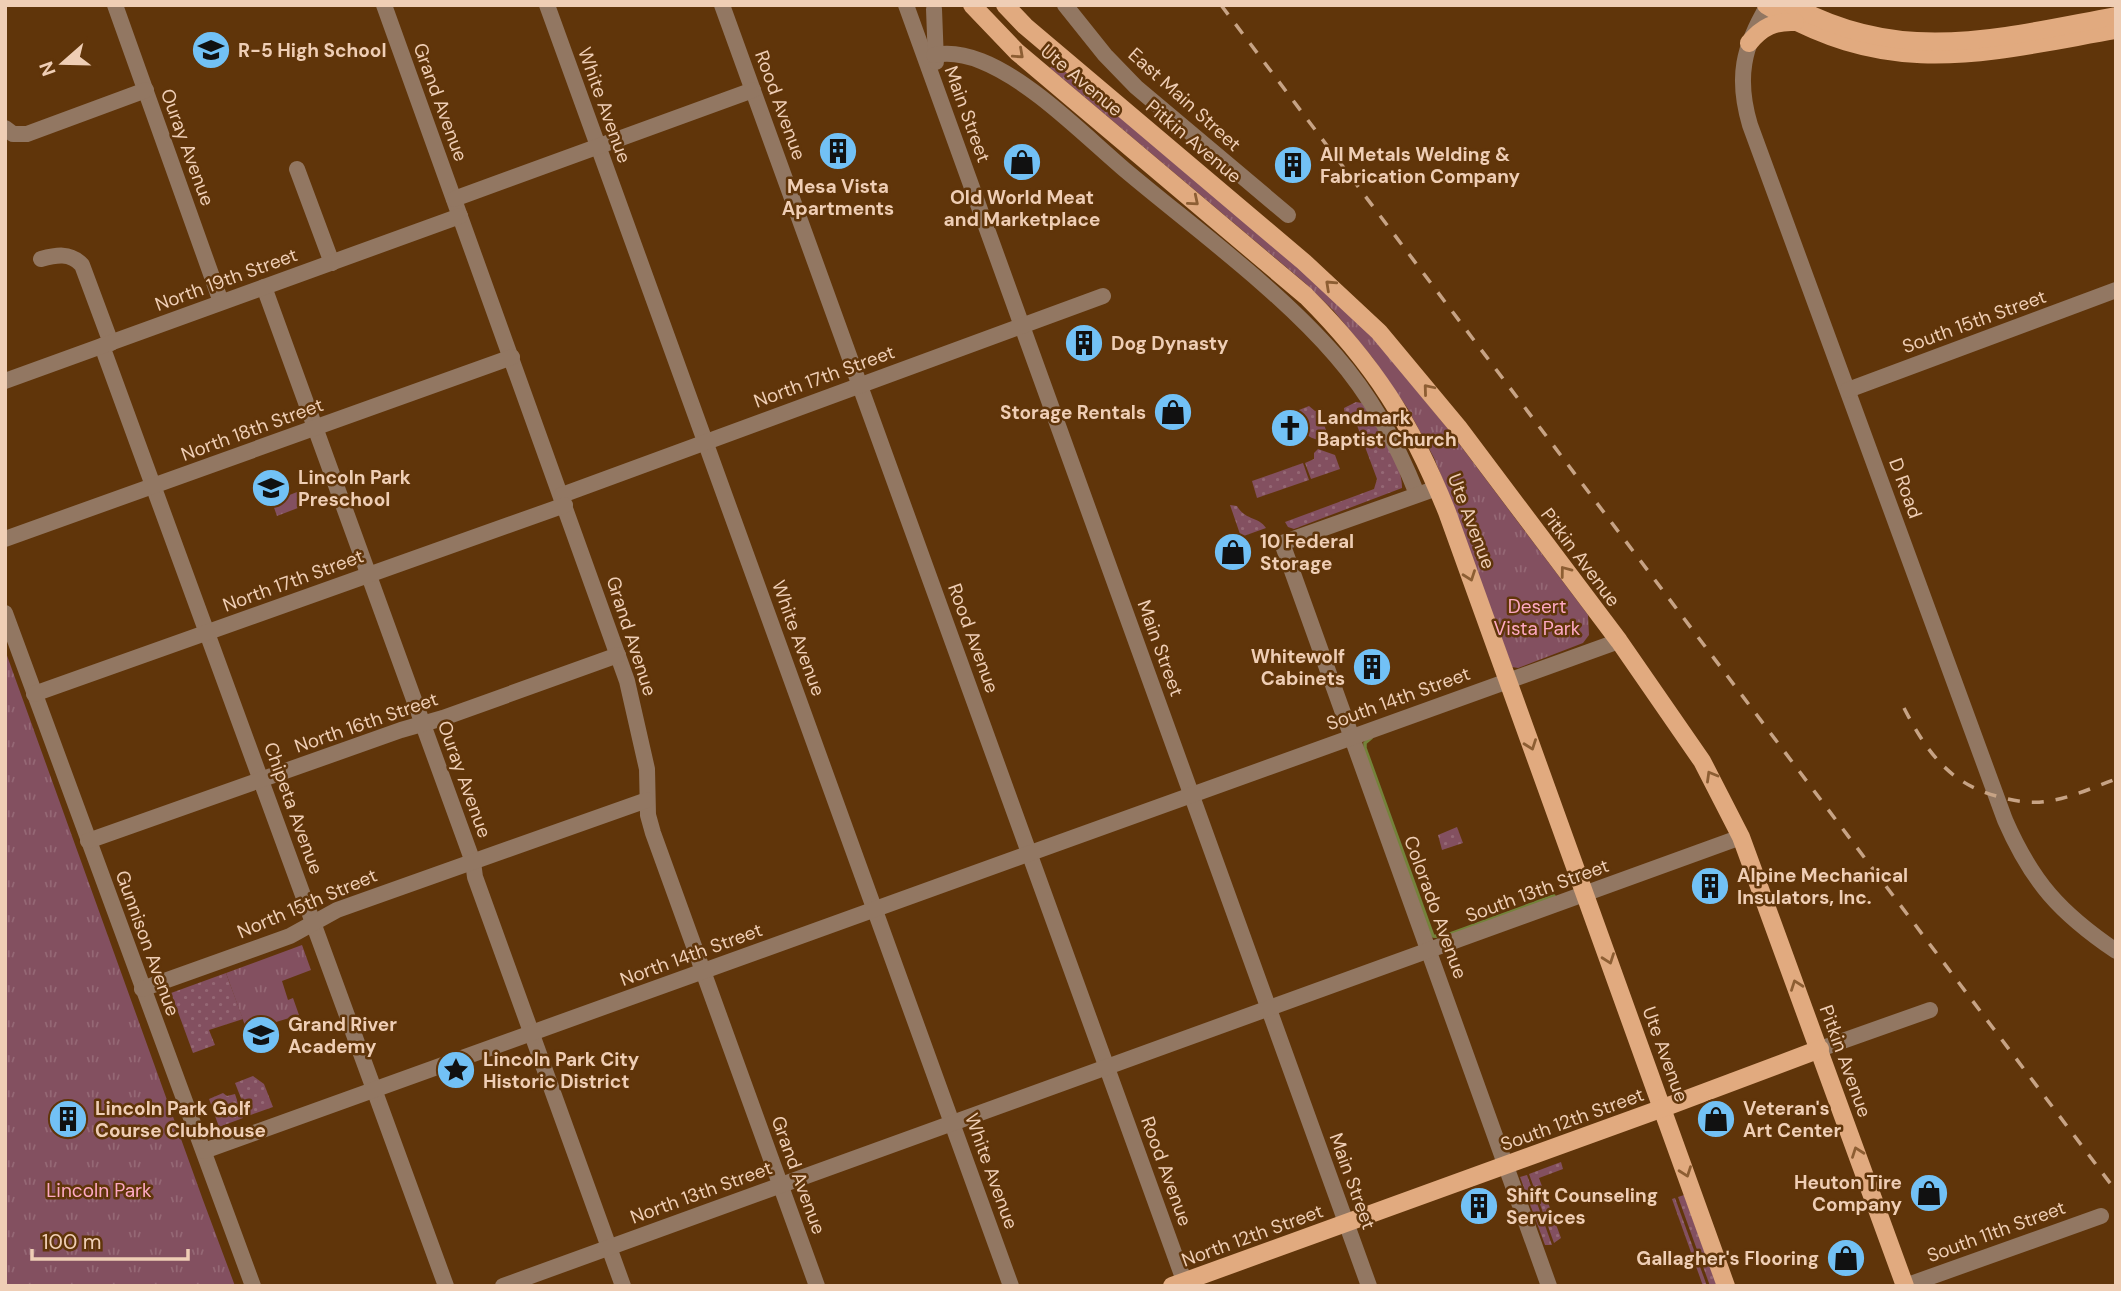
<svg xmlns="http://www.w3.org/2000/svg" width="2121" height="1291" viewBox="0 0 2121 1291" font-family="'DM Sans',sans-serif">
  <defs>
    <pattern id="grass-dots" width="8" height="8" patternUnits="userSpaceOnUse" patternTransform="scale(1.75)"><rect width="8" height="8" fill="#835060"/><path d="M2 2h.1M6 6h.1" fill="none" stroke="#956875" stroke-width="1.8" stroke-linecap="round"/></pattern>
    <pattern id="park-tufts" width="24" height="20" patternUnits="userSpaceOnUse" patternTransform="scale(1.75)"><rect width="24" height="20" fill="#835060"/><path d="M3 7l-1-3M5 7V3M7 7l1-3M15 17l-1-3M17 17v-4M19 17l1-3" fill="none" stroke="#956875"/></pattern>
  </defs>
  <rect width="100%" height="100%" fill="#60350a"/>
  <!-- grass -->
  <g fill="url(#grass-dots)">
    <path d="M1356,402l6,1c14,21 41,60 40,85l-108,41 -6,-2 -3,-5 89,-33 3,-10 -22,-59 -10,-2 -1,-10z"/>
    <path d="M1309,406l6,5 4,-1 9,26 -5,5c-20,-4 -19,-9 -25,-27l1,-4z"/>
    <polygon points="1318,449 1335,455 1340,469 1311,479 1305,463 1314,459 1314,453"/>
    <polygon points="1303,463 1309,480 1257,498 1252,481"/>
    <path d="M1230,505l7,1c9,15 21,10 29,22l-25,9z"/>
    <polygon points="1457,827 1463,843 1442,850 1438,835"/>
    <polygon points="226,973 243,1019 209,1030 215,1045 193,1053 171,993"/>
    <polygon points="253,1076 264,1084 273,1107 248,1116 235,1083"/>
    <polygon points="223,1093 227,1096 235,1094 243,1118 219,1127 209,1099"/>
    <polygon points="1561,1162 1563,1169 1539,1178 1561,1238 1554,1243 1529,1174"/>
    <polygon points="1527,1175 1552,1245 1545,1245 1520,1177"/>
    <polygon points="1684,1195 1717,1286 1710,1286 1678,1197"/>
    <polygon points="1675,1198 1707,1286 1703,1286 1672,1199"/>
  </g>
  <!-- park -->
  <g fill="url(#park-tufts)">
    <polygon points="1055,61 1261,233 1373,337 1448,429 1588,615 1589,635 1583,643 1518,668 1512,667 1449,495 1434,458 1408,409 1372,357 1333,310 1305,283 1050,68"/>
    <polygon points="297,492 303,506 277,516 272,502"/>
    <polygon points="5,650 203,1200 235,1286 5,1286"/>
    <polygon points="302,945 311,970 282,981 288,1000 293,998 299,1015 247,1031 226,973"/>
  </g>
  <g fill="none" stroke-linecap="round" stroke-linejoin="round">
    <!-- stream -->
    <polyline stroke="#74833a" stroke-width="3.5" points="1371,738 1365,743 1365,748 1433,936 1442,937 1554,896"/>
    <!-- minor -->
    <g stroke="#927762" stroke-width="16">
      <polyline points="115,5 221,302"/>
      <polyline points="384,5 627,681 647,769 648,815 653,833 817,1286"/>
      <polyline points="547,5 1011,1286"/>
      <polyline points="722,5 1186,1286"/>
      <polyline points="906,5 1369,1286"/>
      <polyline points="1065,5 1105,55 1136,87 1288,215"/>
      <path d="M1768,5c-25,42 -32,73 -18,120l255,695c27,62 55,93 111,131"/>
      <polyline points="934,9 936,62"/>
      <path d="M934,55c15,-3 32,0 47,6 49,19 103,74 144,109 69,58 152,118 211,186 34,39 62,90 81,138"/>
      <polyline points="5,128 13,134 27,134 146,90"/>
      <polyline points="297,169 332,263"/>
      <polyline points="454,199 753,90"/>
      <path d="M41,259c15,-4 29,-7 41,6l29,78"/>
      <polyline points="264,287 473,862 475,877 623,1286"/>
      <polyline points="102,346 446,1286"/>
      <polyline points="5,381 460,216"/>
      <polyline points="1848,390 2116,290"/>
      <polyline points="1437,488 1282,543 1549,1286"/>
      <polyline points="562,495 1103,296"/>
      <polyline points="5,539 512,357"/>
      <polyline points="5,613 253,1286"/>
      <polyline points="34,694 565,505"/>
      <polyline points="88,841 401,730 443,718 618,655"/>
      <polyline points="142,989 290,936 337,910 647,800"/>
      <polyline points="1820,1049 1930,1010"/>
      <polyline points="204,1151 1619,641"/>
      <polyline points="503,1286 1741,837"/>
      <polyline points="1905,1286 2101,1216"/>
    </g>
    <!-- major -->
    <g stroke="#e1aa7f" stroke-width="18">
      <path d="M972,5l45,47 289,244c68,68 105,126 141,216l279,774"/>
      <polyline points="1005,5 1025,26 1304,262 1379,332 1458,427 1619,641 1702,761 1741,837 1905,1286"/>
      <path d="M1766,5c125,76 217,48 350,25"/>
      <path d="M1792,5c109,61 209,32 324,11"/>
      <path d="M1749,43c13,-16 26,-22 46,-21"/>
      <polyline points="1172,1286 1663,1108 1820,1049"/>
    </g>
    <!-- rail -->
    <g stroke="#c7a385" stroke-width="3.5" stroke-dasharray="12 12" stroke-linecap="butt">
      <polyline points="1221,5 2116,1191"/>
      <path d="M1904,708c22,43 46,77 96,89 15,4 32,7 48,4 23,-3 46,-14 68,-22"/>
    </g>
  </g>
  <!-- one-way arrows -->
  <defs><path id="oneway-chevron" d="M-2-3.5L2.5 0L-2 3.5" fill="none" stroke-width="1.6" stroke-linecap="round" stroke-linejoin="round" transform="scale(1.75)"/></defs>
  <g stroke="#8d5e33">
    <use href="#oneway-chevron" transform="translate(1019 54) rotate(42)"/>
    <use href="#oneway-chevron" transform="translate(1194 201) rotate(40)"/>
    <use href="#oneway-chevron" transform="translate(1330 285) rotate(-137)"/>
    <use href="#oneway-chevron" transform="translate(1428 389) rotate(-130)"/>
    <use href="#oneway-chevron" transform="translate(1565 571) rotate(-127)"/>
    <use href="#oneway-chevron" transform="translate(1470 576) rotate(70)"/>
    <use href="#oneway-chevron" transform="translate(1531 745) rotate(70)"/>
    <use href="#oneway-chevron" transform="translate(1711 776) rotate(-120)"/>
    <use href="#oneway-chevron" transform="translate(1609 959) rotate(70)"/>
    <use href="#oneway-chevron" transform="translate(1796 985) rotate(-110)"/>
    <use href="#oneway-chevron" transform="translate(1857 1152) rotate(-110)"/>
    <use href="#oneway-chevron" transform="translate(1686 1172) rotate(70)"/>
  </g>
  <!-- icons -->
  <defs>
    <g id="school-disc" transform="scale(2.0125)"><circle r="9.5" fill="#72c1f5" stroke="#60350a"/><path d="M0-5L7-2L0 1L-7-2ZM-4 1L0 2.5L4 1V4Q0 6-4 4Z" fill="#111"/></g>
    <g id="building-disc" transform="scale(2.0125)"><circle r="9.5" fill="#72c1f5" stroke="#60350a"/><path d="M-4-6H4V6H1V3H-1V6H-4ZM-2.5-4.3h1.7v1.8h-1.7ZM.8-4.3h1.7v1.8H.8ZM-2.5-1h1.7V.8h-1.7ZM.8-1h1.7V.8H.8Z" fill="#111"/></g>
    <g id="shop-disc" transform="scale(2.0125)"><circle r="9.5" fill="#72c1f5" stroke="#60350a"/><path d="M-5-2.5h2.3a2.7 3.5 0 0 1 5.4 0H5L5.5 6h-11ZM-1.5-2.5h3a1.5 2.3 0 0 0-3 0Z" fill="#111"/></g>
    <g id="church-disc" transform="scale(2.0125)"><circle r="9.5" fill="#72c1f5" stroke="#60350a"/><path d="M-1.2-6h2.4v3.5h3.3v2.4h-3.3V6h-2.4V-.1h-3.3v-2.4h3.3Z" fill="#111"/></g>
    <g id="sight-disc" transform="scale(2.0125)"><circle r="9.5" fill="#72c1f5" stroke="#60350a"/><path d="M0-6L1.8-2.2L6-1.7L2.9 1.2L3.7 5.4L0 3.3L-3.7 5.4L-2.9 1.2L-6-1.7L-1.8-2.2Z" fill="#111"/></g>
  </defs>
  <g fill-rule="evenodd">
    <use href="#school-disc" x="211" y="50"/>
    <use href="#building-disc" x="838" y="151"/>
    <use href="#shop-disc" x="1022" y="162"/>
    <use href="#building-disc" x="1293" y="165"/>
    <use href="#building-disc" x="1084" y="343"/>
    <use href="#shop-disc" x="1173" y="412"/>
    <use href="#church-disc" x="1290" y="428"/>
    <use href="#school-disc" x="271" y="488"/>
    <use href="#shop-disc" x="1233" y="552"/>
    <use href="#building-disc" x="1372" y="667"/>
    <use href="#building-disc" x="1710" y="886"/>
    <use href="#school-disc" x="261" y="1035"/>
    <use href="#sight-disc" x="456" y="1070"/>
    <use href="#building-disc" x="68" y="1119"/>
    <use href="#shop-disc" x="1716" y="1119"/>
    <use href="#shop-disc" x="1929" y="1193"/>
    <use href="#building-disc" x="1479" y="1206"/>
    <use href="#shop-disc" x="1846" y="1258"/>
  </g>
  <g text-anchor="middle" stroke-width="5" stroke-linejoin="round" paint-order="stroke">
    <!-- poi labels -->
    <g font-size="19" font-weight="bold" fill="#efceb5" stroke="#60350a" text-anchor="start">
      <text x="238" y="57">R-5 High School</text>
      <text x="1320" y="161">All Metals Welding &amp;<tspan x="1320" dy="22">Fabrication Company</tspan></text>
      <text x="838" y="193" text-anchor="middle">Mesa Vista<tspan x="838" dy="22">Apartments</tspan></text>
      <text x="1022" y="204" text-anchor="middle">Old World Meat<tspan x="1022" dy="22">and Marketplace</tspan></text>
      <text x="1111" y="350">Dog Dynasty</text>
      <text x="1146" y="419" text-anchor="end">Storage Rentals</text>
      <text x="1317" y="424">Landmark<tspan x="1317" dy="22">Baptist Church</tspan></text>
      <text x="298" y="484">Lincoln Park<tspan x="298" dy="22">Preschool</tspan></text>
      <text x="1260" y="548">10 Federal<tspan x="1260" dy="22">Storage</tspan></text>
      <text x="1345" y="663" text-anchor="end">Whitewolf<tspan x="1345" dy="22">Cabinets</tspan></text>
      <text x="1737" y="882">Alpine Mechanical<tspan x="1737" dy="22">Insulators, Inc.</tspan></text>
      <text x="288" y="1031">Grand River<tspan x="288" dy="22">Academy</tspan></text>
      <text x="483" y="1066">Lincoln Park City<tspan x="483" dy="22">Historic District</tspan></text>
      <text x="95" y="1115">Lincoln Park Golf<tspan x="95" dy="22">Course Clubhouse</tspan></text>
      <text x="1743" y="1115">Veteran's<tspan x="1743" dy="22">Art Center</tspan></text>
      <text x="1902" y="1189" text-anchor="end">Heuton Tire<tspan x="1902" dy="22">Company</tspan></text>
      <text x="1506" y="1202">Shift Counseling<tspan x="1506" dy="22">Services</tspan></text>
      <text x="1819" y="1265" text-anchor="end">Gallagher's Flooring</text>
    </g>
    <!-- street labels -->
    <g font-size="19" fill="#efceb5" stroke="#60350a">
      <text transform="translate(1082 80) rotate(40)" y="7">Ute Avenue</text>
      <text transform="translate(1185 99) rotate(42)" y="7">East Main Street</text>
      <text transform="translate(441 102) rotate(70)" y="7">Grand Avenue</text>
      <text transform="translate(605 105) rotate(70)" y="7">White Avenue</text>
      <text transform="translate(781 105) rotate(70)" y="7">Rood Avenue</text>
      <text transform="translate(968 114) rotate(70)" y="7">Main Street</text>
      <text transform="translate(1194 141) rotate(40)" y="7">Pitkin Avenue</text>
      <text transform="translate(188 147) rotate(70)" y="7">Ouray Avenue</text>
      <text transform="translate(226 279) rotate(-20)" y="7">North 19th Street</text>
      <text transform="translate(1974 321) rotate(-20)" y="7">South 15th Street</text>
      <text transform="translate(824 376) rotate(-20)" y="7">North 17th Street</text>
      <text transform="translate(252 429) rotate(-20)" y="7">North 18th Street</text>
      <text transform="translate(1906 488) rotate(70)" y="7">D Road</text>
      <text transform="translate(1472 521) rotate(69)" y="7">Ute Avenue</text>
      <text transform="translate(1581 557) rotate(53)" y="7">Pitkin Avenue</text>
      <text transform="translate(293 580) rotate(-20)" y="7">North 17th Street</text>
      <text transform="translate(632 636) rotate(72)" y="7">Grand Avenue</text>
      <text transform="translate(799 638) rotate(70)" y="7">White Avenue</text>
      <text transform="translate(974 638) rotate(70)" y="7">Rood Avenue</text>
      <text transform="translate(1161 648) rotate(70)" y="7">Main Street</text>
      <text transform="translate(1398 698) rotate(-20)" y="7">South 14th Street</text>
      <text transform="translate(366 722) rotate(-19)" y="7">North 16th Street</text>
      <text transform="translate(465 779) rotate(70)" y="7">Ouray Avenue</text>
      <text transform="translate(294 808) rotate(70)" y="7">Chipeta Avenue</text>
      <text transform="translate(1537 890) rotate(-20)" y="7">South 13th Street</text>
      <text transform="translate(307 903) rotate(-23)" y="7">North 15th Street</text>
      <text transform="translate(1436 907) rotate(70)" y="7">Colorado Avenue</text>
      <text transform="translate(148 943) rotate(70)" y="7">Gunnison Avenue</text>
      <text transform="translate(691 954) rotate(-20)" y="7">North 14th Street</text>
      <text transform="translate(1666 1054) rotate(70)" y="7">Ute Avenue</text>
      <text transform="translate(1846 1061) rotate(70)" y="7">Pitkin Avenue</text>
      <text transform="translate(1572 1119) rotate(-20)" y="7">South 12th Street</text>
      <text transform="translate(992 1171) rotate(70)" y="7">White Avenue</text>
      <text transform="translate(1167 1171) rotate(70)" y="7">Rood Avenue</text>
      <text transform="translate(799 1175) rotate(70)" y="7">Grand Avenue</text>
      <text transform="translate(1353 1181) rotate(70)" y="7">Main Street</text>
      <text transform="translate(701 1192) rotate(-20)" y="7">North 13th Street</text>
      <text transform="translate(1996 1231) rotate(-20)" y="7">South 11th Street</text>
      <text transform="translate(1252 1235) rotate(-20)" y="7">North 12th Street</text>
    </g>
    <!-- park labels -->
    <g font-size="19" fill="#fda9c3" stroke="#60350a">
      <text x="1537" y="613">Desert<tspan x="1537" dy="22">Vista Park</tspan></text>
      <text x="99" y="1197">Lincoln Park</text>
    </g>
  </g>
  <!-- border -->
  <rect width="2121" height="1291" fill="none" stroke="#efceb5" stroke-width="14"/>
  <!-- north arrow -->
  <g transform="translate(63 63) rotate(250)" stroke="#60350a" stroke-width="5" paint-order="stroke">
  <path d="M0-5L12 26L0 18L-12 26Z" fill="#efceb5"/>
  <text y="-10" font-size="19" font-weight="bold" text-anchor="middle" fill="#efceb5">N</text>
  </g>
  <!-- scale -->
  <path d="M32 1249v10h156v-10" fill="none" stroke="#efceb5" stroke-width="3.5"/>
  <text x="42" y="1249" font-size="21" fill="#efceb5" stroke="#60350a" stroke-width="5" paint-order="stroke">100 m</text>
</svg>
